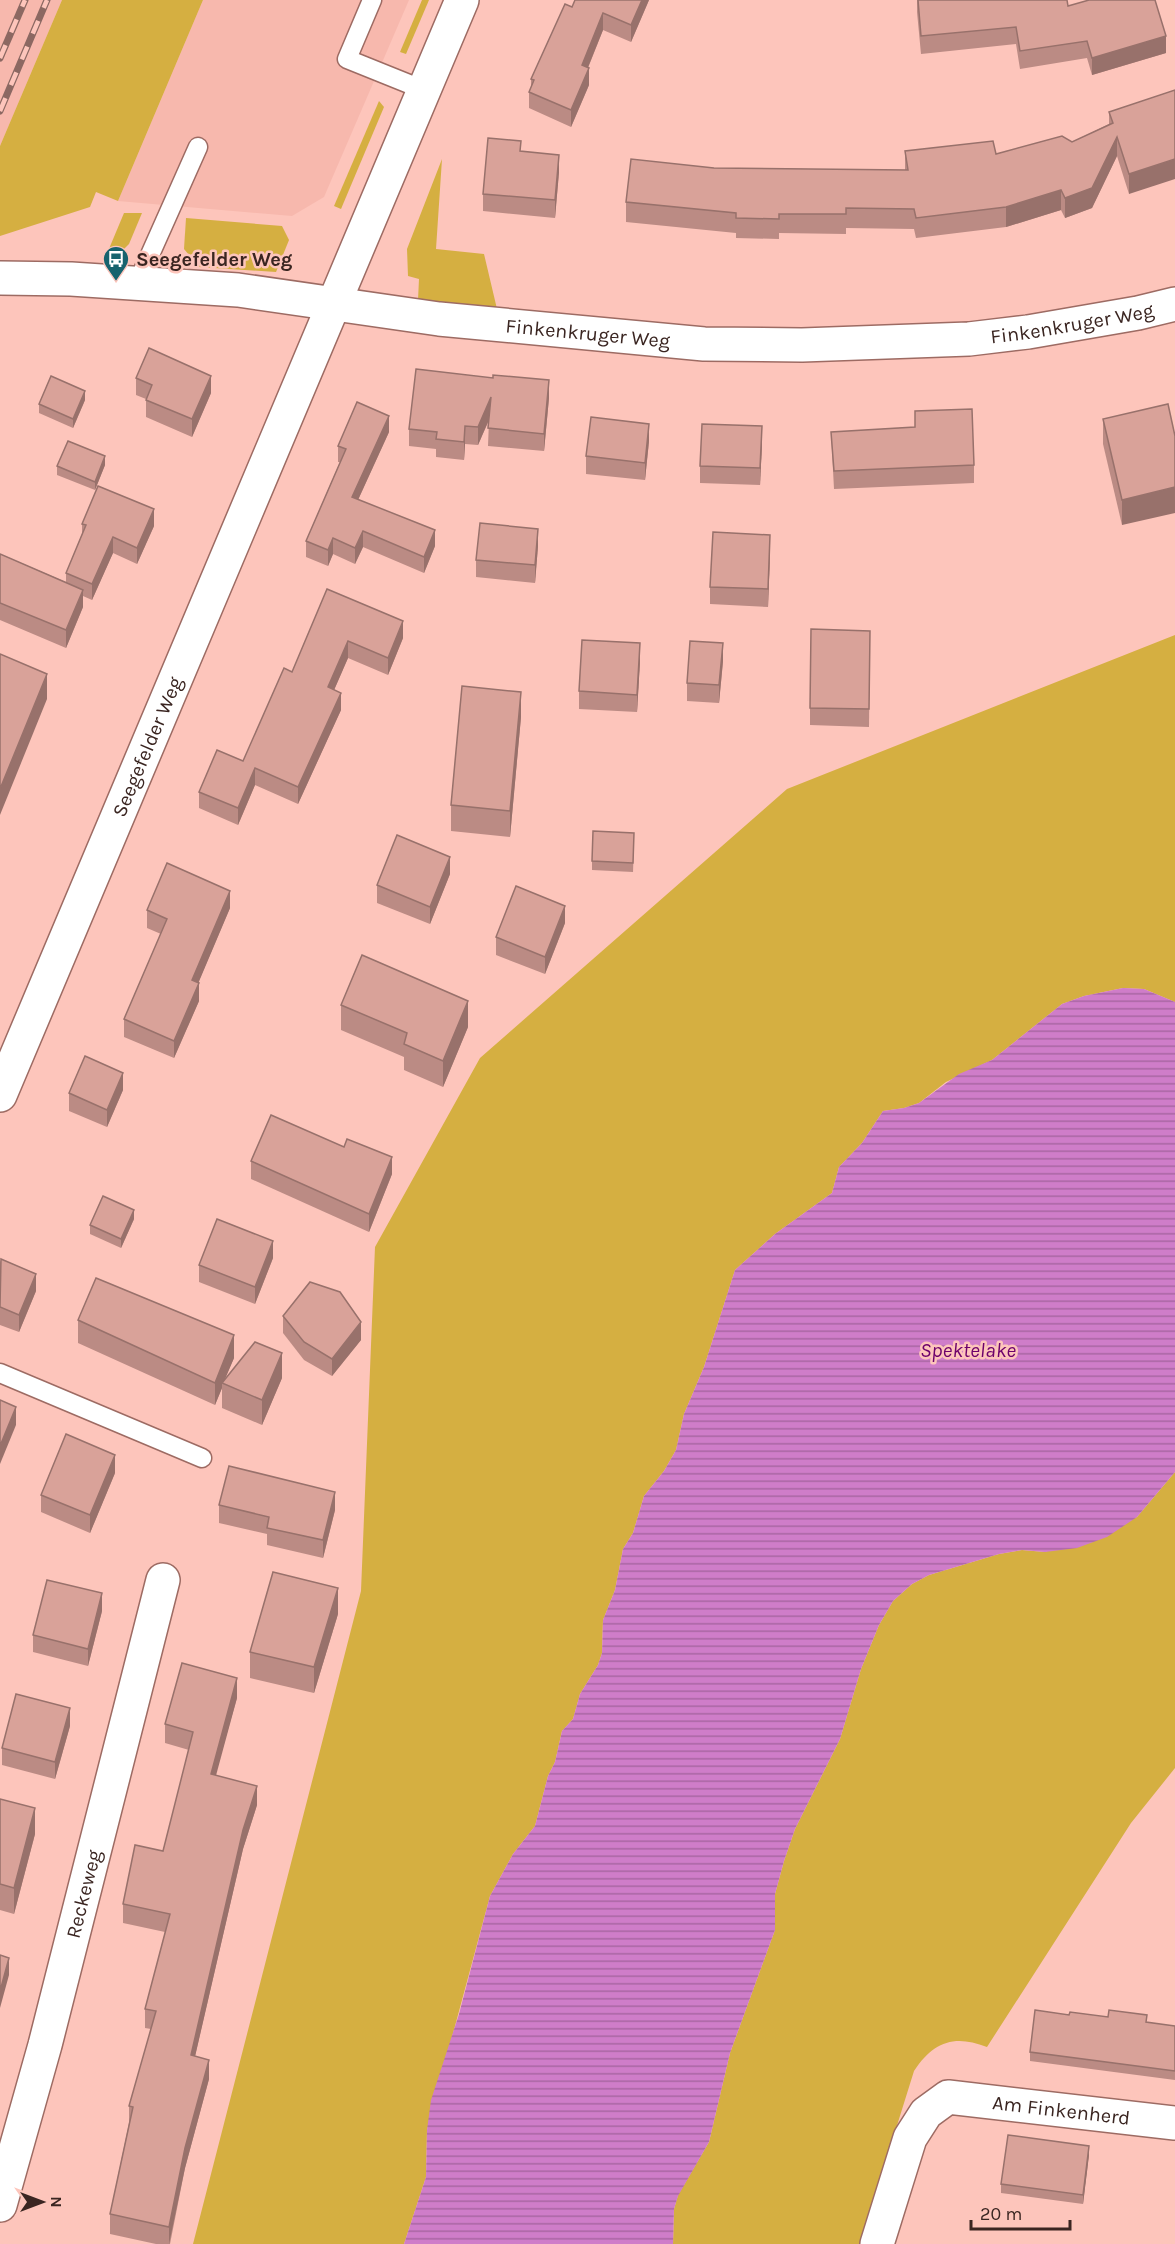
<svg xmlns="http://www.w3.org/2000/svg" width="1175" height="2244" viewBox="0 0 1175 2244" font-family="Karla,sans-serif">
  <defs>
    <pattern id="water-rules" width="6" height="5" patternUnits="userSpaceOnUse" patternTransform="scale(1.5)"><rect width="6" height="5" fill="#cf7dc9"/><path d="M0 2.5h6" fill="none" stroke="#a966a3"/></pattern>
  </defs>
  <rect width="100%" height="100%" fill="#fdc5bb"/>
  <!-- built -->
  <g fill="#f7b8ad">
    <polygon points="0,0 62,0 0,146"/>
    <polygon points="203,0 409,0 324,197 292,216 118,201"/>
  </g>
  <!-- green -->
  <g fill="#d5af41">
    <polygon points="62,0 203,0 118,201 96,192 90,207 0,236 0,146"/>
    <polygon points="422,0 429,0 406,54 400,52"/>
    <polygon points="379,101 384,107 341,209 334,206"/>
    <polygon points="442,159 436,249 484,254 497,309 418,300 419,279 408,276 407,249"/>
    <polygon points="124,213 142,213 129,244 116,257 106,256"/>
    <polygon points="186,218 282,226 289,240 276,272 199,267 184,249"/>
    <polygon points="1175,635 1175,1002 1144,989 1123,988 1084,996 1062,1004 992,1060 946,1082 919,1103 904,1108 883,1111 862,1143 839,1167 832,1193 775,1234 735,1270 704,1367 684,1414 676,1450 664,1471 644,1496 633,1533 623,1549 615,1590 603,1620 602,1653 598,1665 580,1694 573,1719 562,1731 555,1762 548,1776 535,1826 513,1854 490,1896 427,2130 426,2177 404,2244 193,2244 361,1591 375,1247 480,1058 787,789"/>
    <path d="M1175,1472v296l-44,55 -144,224c-33,-13 -54,-5 -73,24l-54,173h-187l1,-35 4,-14 31,-53 21,-89 45,-123v-36l9,-33 11,-32 45,-90 21,-70 18,-44 14,-24 19,-17 17,-9 70,-21 23,-4 23,2 92,-35z"/>
  </g>
  <!-- water -->
  <polygon fill="url(#water-rules)" points="1123,988 1144,989 1175,1002 1175,1472 1137,1517 1107,1537 1077,1548 1045,1552 1022,1550 999,1554 929,1575 912,1584 893,1601 879,1625 861,1669 840,1739 795,1829 784,1861 775,1894 775,1930 730,2053 709,2142 678,2196 674,2209 673,2244 404,2244 426,2177 427,2130 431,2100 459,2014 490,1896 513,1854 535,1826 548,1776 555,1762 562,1731 573,1719 580,1694 598,1665 602,1653 603,1620 615,1590 623,1549 633,1533 644,1496 664,1471 676,1450 684,1414 704,1367 735,1270 775,1234 832,1193 839,1167 862,1143 883,1111 904,1108 919,1103 959,1074 992,1060 1062,1004 1084,996"/>
  <g fill="none" stroke-linecap="round" stroke-linejoin="round">
    <!-- lane casing -->
    <g stroke="#9d6b63" stroke-width="21">
      <g id="lane">
        <polyline points="372,0 347,59 424,90"/>
        <polyline points="137,284 198,147"/>
        <polyline points="0,1373 202,1458"/>
      </g>
    </g>
    <!-- street casing -->
    <g stroke="#9d6b63" stroke-width="36">
      <g id="street">
        <path id="s1" d="M0,278l71,1 167,11 201,29 265,25 98,1 167,-6 59,-7 110,-19 37,-9"/>
        <path id="s2" d="M0,2205l45,-160 118,-465"/>
        <path id="s3" d="M877,2244l33,-106 16,-25 22,-16 227,26"/>
      </g>
    </g>
    <!-- secondary casing -->
    <g stroke="#9d6b63" stroke-width="36">
      <g id="secondary">
        <path id="s4" d="M0,1095l462,-1095"/>
      </g>
    </g>
    <!-- lane -->
    <use href="#lane" stroke="#fff" stroke-width="18"/>
    <!-- street -->
    <use href="#street" stroke="#fff" stroke-width="33"/>
    <!-- secondary -->
    <use href="#secondary" stroke="#fff" stroke-width="33"/>
    <!-- rail casing -->
    <g stroke="#8c6862" stroke-width="7">
      <g id="rail">
        <polyline points="0,58 25,0"/>
        <polyline points="0,111 47,0"/>
      </g>
    </g>
    <!-- rail -->
    <use href="#rail" stroke="#fdc5bb" stroke-width="4.5" stroke-dasharray="14" stroke-linecap="butt"/>
  </g>
  <!-- wall -->
  <g fill="#bb8b84">
    <polygon points="649,0 631,42 603,30 588,68 589,85 571,127 529,108 529,92 531,88 531,79 572,7"/>
    <polygon points="917,0 1067,0 1068,6 1166,53 1092,75 1087,58 1020,69 1016,44 921,54 917,12"/>
    <polygon points="1175,90 1129,194 1117,156 1092,208 1065,218 1061,210 1006,227 916,238 914,229 846,228 846,234 779,233 779,239 736,238 736,233 626,222 626,202 714,168 905,170 905,151 996,154 1072,142 1109,124 1109,112"/>
    <polygon points="521,151 559,172 555,218 483,211 483,194"/>
    <polygon points="136,378 211,393 192,437 146,417 146,399 136,395"/>
    <polygon points="549,398 544,451 488,446 489,420 478,445 465,444 464,460 436,457 436,449 409,446 409,429"/>
    <polygon points="85,400 73,428 39,413 39,404"/>
    <polygon points="915,411 974,465 974,483 834,489 831,432 915,427"/>
    <polygon points="1103,419 1175,436 1122,525 1103,444"/>
    <polygon points="389,432 358,500 435,546 424,573 363,547 355,564 333,554 328,566 306,557 306,541 340,462 338,462 338,446"/>
    <polygon points="649,441 645,480 586,474 586,456"/>
    <polygon points="762,443 760,485 700,483 700,466"/>
    <polygon points="105,465 95,490 57,475 57,466"/>
    <polygon points="82,524 154,526 137,564 113,553 92,600 83,596 83,607 66,648 0,620 0,554 66,582 66,573 82,534"/>
    <polygon points="538,546 535,583 476,577 476,560"/>
    <polygon points="770,552 768,607 710,604 710,587"/>
    <polygon points="327,589 403,638 388,675 348,658 334,690 341,710 298,804 255,785 238,825 199,808 199,792 243,761 292,672"/>
    <polygon points="870,631 869,727 810,725 810,708"/>
    <polygon points="640,661 637,712 579,709 579,691"/>
    <polygon points="723,661 719,703 687,701 687,683"/>
    <polygon points="521,717 510,837 451,831 451,805"/>
    <polygon points="634,842 633,872 592,870 592,861"/>
    <polygon points="450,874 430,924 377,903 377,885"/>
    <polygon points="230,908 198,983 199,1001 174,1058 124,1037 124,1019 161,934 147,928 147,910"/>
    <polygon points="565,923 545,974 496,955 496,937"/>
    <polygon points="341,1005 468,1027 443,1087 404,1070 404,1057 341,1030"/>
    <polygon points="123,1090 107,1127 69,1111 69,1093"/>
    <polygon points="251,1161 392,1174 369,1232 251,1179"/>
    <polygon points="134,1219 121,1248 90,1234 90,1225"/>
    <polygon points="273,1258 255,1304 199,1282 199,1265"/>
    <polygon points="0,1261 36,1291 19,1332 0,1325"/>
    <polygon points="283,1316 361,1340 332,1376 304,1360 283,1333"/>
    <polygon points="78,1320 234,1358 225,1378 282,1378 262,1425 222,1408 222,1388 215,1405 78,1343"/>
    <polygon points="115,1473 90,1533 41,1512 41,1495"/>
    <polygon points="219,1505 335,1510 323,1558 267,1545 267,1534 219,1523"/>
    <polygon points="102,1611 88,1666 33,1652 33,1635"/>
    <polygon points="338,1614 314,1693 250,1678 250,1652"/>
    <polygon points="237,1698 215,1775 257,1805 243,1849 195,2056 209,2079 185,2168 170,2244 156,2244 110,2234 110,2214 129,2123 129,2106 151,2029 145,2028 145,2009 165,1932 123,1923 123,1904 163,1851 189,1750 165,1743 165,1724"/>
    <polygon points="70,1726 55,1779 2,1765 2,1748"/>
    <polygon points="0,1799 35,1834 14,1914 0,1910"/>
    <polygon points="1069,2015 1147,2023 1175,2026 1175,2080 1030,2061 1030,2052"/>
    <polygon points="1089,2155 1083,2204 1001,2193 1001,2184"/>
  </g>
  <!-- shaded-wall -->
  <g fill="#98716b">
    <polygon points="642,0 649,0 631,42 631,25"/>
    <polygon points="603,13 603,30 582,82 582,65"/>
    <polygon points="1166,36 1166,53 1092,75 1092,58"/>
    <polygon points="589,68 589,85 571,127 571,110"/>
    <polygon points="1117,137 1117,156 1092,208 1065,218 1065,198"/>
    <polygon points="559,155 559,172 555,218 555,200"/>
    <polygon points="1175,159 1175,179 1129,194 1129,174"/>
    <polygon points="1061,190 1061,210 1006,227 1006,207"/>
    <polygon points="211,376 211,393 192,437 192,419"/>
    <polygon points="549,380 549,398 544,451 544,434"/>
    <polygon points="85,391 85,400 73,428 73,419"/>
    <polygon points="491,397 491,415 478,445 478,427"/>
    <polygon points="389,416 389,432 352,513 352,497"/>
    <polygon points="649,424 649,441 645,480 645,463"/>
    <polygon points="465,426 465,444 464,460 464,442"/>
    <polygon points="762,426 762,443 760,485 760,468"/>
    <polygon points="105,456 105,465 95,490 95,482"/>
    <polygon points="1175,487 1175,513 1122,525 1122,500"/>
    <polygon points="154,509 154,526 137,564 137,548"/>
    <polygon points="538,529 538,546 535,583 535,565"/>
    <polygon points="435,530 435,546 424,573 424,557"/>
    <polygon points="363,531 363,547 355,564 355,548"/>
    <polygon points="770,535 770,552 768,607 768,589"/>
    <polygon points="113,537 113,553 92,600 92,584"/>
    <polygon points="333,538 333,554 328,566 328,550"/>
    <polygon points="83,590 83,607 66,648 66,630"/>
    <polygon points="403,621 403,638 388,675 388,658"/>
    <polygon points="348,641 348,658 328,704 328,687"/>
    <polygon points="640,643 640,661 637,712 637,695"/>
    <polygon points="723,643 723,661 719,703 719,685"/>
    <polygon points="47,674 47,699 0,815 0,789"/>
    <polygon points="521,692 521,717 510,837 510,811"/>
    <polygon points="341,693 341,710 298,804 298,787"/>
    <polygon points="255,768 255,785 238,825 238,808"/>
    <polygon points="450,857 450,874 430,924 430,907"/>
    <polygon points="230,891 230,908 192,998 192,980"/>
    <polygon points="565,906 565,923 545,974 545,957"/>
    <polygon points="199,983 199,1001 174,1058 174,1041"/>
    <polygon points="468,1001 468,1027 443,1087 443,1061"/>
    <polygon points="123,1073 123,1090 107,1127 107,1110"/>
    <polygon points="392,1157 392,1174 369,1232 369,1214"/>
    <polygon points="134,1210 134,1219 121,1248 121,1239"/>
    <polygon points="273,1241 273,1258 255,1304 255,1287"/>
    <polygon points="36,1274 36,1291 19,1332 19,1315"/>
    <polygon points="361,1322 361,1340 332,1376 332,1359"/>
    <polygon points="234,1335 234,1358 223,1384 222,1383 222,1388 215,1405 215,1383"/>
    <polygon points="282,1353 282,1378 262,1425 262,1400"/>
    <polygon points="16,1407 16,1425 0,1464 0,1446"/>
    <polygon points="115,1455 115,1473 90,1533 90,1515"/>
    <polygon points="335,1492 335,1510 323,1558 323,1540"/>
    <polygon points="338,1588 338,1614 314,1693 314,1667"/>
    <polygon points="102,1593 102,1611 88,1666 88,1649"/>
    <polygon points="237,1678 237,1698 211,1794 211,1774"/>
    <polygon points="70,1708 70,1726 55,1779 55,1762"/>
    <polygon points="257,1786 257,1805 243,1849 191,2074 191,2055 243,1830"/>
    <polygon points="35,1808 35,1834 14,1914 14,1888"/>
    <polygon points="9,1958 9,1975 0,2008 0,1991"/>
    <polygon points="209,2060 209,2079 185,2168 169,2244 169,2227 185,2148"/>
    <polygon points="1089,2146 1089,2155 1083,2204 1083,2195"/>
  </g>
  <!-- building -->
  <g fill="#d9a299" stroke="#98716b" stroke-width="1.5">
    <polygon points="575,0 642,0 631,25 603,13 582,65 589,68 571,110 529,92 534,80 531,79 565,4 572,7"/>
    <polygon points="918,0 1067,0 1068,6 1089,0 1155,0 1166,36 1092,58 1087,41 1020,51 1016,27 921,36"/>
    <polygon points="1175,90 1175,159 1129,174 1117,137 1092,188 1065,198 1061,190 1006,207 916,218 914,209 846,208 846,214 779,214 779,219 736,218 736,213 626,202 631,159 714,168 908,170 905,151 993,141 996,154 1062,136 1072,142 1113,123 1109,112"/>
    <polygon points="488,138 521,141 520,151 559,155 555,200 483,194"/>
    <polygon points="149,348 211,376 192,419 146,400 152,385 136,378"/>
    <polygon points="416,369 493,378 493,375 549,380 544,434 488,428 491,397 478,427 465,426 464,442 436,439 437,432 409,429"/>
    <polygon points="51,376 85,391 73,419 39,404"/>
    <polygon points="357,402 389,416 352,497 435,530 424,557 363,531 355,548 333,538 328,550 306,541 346,449 338,446"/>
    <polygon points="1168,404 1175,436 1175,487 1122,500 1103,419"/>
    <polygon points="972,409 974,465 834,471 831,432 915,427 915,411"/>
    <polygon points="591,417 649,424 645,463 586,456"/>
    <polygon points="702,424 762,426 760,468 700,466"/>
    <polygon points="68,441 105,456 95,482 57,466"/>
    <polygon points="98,486 154,509 137,548 113,537 92,584 66,573 86,525 82,524"/>
    <polygon points="480,523 538,529 535,565 476,560"/>
    <polygon points="713,532 770,535 768,589 710,587"/>
    <polygon points="0,554 83,590 66,630 0,603"/>
    <polygon points="327,589 403,621 388,658 348,641 328,687 341,693 298,787 255,768 238,808 199,792 217,750 243,761 284,668 292,672"/>
    <polygon points="811,629 870,631 869,709 810,708"/>
    <polygon points="582,640 640,643 637,695 579,691"/>
    <polygon points="690,641 723,643 719,685 687,683"/>
    <polygon points="0,654 47,674 0,789"/>
    <polygon points="462,686 521,692 510,811 451,805"/>
    <polygon points="593,831 634,833 633,863 592,861"/>
    <polygon points="397,835 450,857 430,907 377,885"/>
    <polygon points="167,863 230,891 192,980 199,983 174,1041 124,1019 167,919 147,910"/>
    <polygon points="516,886 565,906 545,957 496,937"/>
    <polygon points="362,955 468,1001 443,1061 404,1044 407,1033 341,1005"/>
    <polygon points="85,1056 123,1073 107,1110 69,1093"/>
    <polygon points="271,1115 344,1147 347,1139 392,1157 369,1214 251,1161"/>
    <polygon points="103,1196 134,1210 121,1239 90,1225"/>
    <polygon points="217,1219 273,1241 255,1287 199,1265"/>
    <polygon points="1,1259 36,1274 19,1315 0,1307"/>
    <polygon points="96,1278 234,1335 215,1383 78,1320"/>
    <polygon points="310,1282 340,1292 361,1322 332,1359 304,1342 283,1316"/>
    <polygon points="255,1342 282,1353 262,1400 222,1383"/>
    <polygon points="0,1400 16,1407 0,1446"/>
    <polygon points="66,1434 115,1455 90,1515 41,1495"/>
    <polygon points="229,1466 335,1492 323,1540 267,1528 269,1517 219,1505"/>
    <polygon points="273,1572 338,1588 314,1667 250,1652"/>
    <polygon points="47,1580 102,1593 88,1649 33,1635"/>
    <polygon points="182,1663 237,1678 211,1774 257,1786 243,1830 191,2055 209,2060 185,2148 169,2227 110,2214 133,2107 129,2106 156,2011 145,2009 170,1914 123,1904 135,1845 163,1851 193,1732 165,1724"/>
    <polygon points="16,1694 70,1708 55,1762 2,1748"/>
    <polygon points="0,1799 35,1808 14,1888 0,1884"/>
    <polygon points="0,1955 9,1958 0,1991"/>
    <polygon points="1035,2010 1069,2015 1070,2012 1108,2017 1109,2010 1147,2015 1146,2022 1175,2026 1175,2071 1030,2052"/>
    <polygon points="1008,2135 1089,2146 1083,2195 1001,2184"/>
  </g>
  <!-- icons -->
  <defs>
    <g id="bus-pin" transform="scale(1.35)"><path d="M0 17L-7.5 6A9.5 9.5 0 1 1 7.5 6Z" fill="#17636e" stroke="#fdc5bb"/><path d="M-5-6H5V4H4V6H2V4H-2V6H-4V4H-5ZM-3.5-4V0h7V-4ZM-3.5 1.2v1.5H-2V1.2ZM2 1.2v1.5H3.5V1.2Z" fill="#fff"/></g>
  </defs>
  <g fill-rule="evenodd">
    <use href="#bus-pin" x="116" y="259"/>
  </g>
  <g text-anchor="middle" stroke-width="5" stroke-linejoin="round" paint-order="stroke">
    <!-- poi labels -->
    <g font-size="20" font-weight="bold" fill="#3a2521" stroke="#fdc5bb" text-anchor="start">
      <text x="136" y="266">Seegefelder Weg</text>
    </g>
    <!-- street labels -->
    <g font-size="20" fill="#3a2521" stroke="#fdc5bb">
      <text dy="7" stroke="none"><textPath href="#s1" startOffset="1077">Finkenkruger Weg</textPath></text>
      <text dy="7" stroke="none"><textPath href="#s1" startOffset="591">Finkenkruger Weg</textPath></text>
      <text dy="7" stroke="none"><textPath href="#s4" startOffset="378">Seegefelder Weg</textPath></text>
      <text dy="7" stroke="none"><textPath href="#s2" startOffset="322">Reckeweg</textPath></text>
      <text dy="7" stroke="none"><textPath href="#s3" startOffset="282">Am Finkenherd</textPath></text>
    </g>
    <!-- water labels -->
    <g font-size="21" font-style="italic" fill="#6d016b" stroke="#fdc5bb">
      <text x="968" y="1357">Spektelake</text>
    </g>
  </g>
  <!-- north arrow -->
  <g transform="translate(42 2202) rotate(90)" stroke="#fdc5bb" stroke-width="4.5" paint-order="stroke">
  <path d="M0-4.5L10 22L0 15L-10 22Z" fill="#3a2521"/>
  <text y="-9" font-size="16" font-weight="bold" text-anchor="middle" fill="#3a2521">N</text>
  </g>
  <!-- scale -->
  <path d="M971 2220v9h99v-9" fill="none" stroke="#3a2521" stroke-width="3"/>
  <text x="980" y="2220" font-size="18" fill="#3a2521" stroke="#fdc5bb" stroke-width="4.5" paint-order="stroke">20 m</text>
</svg>
